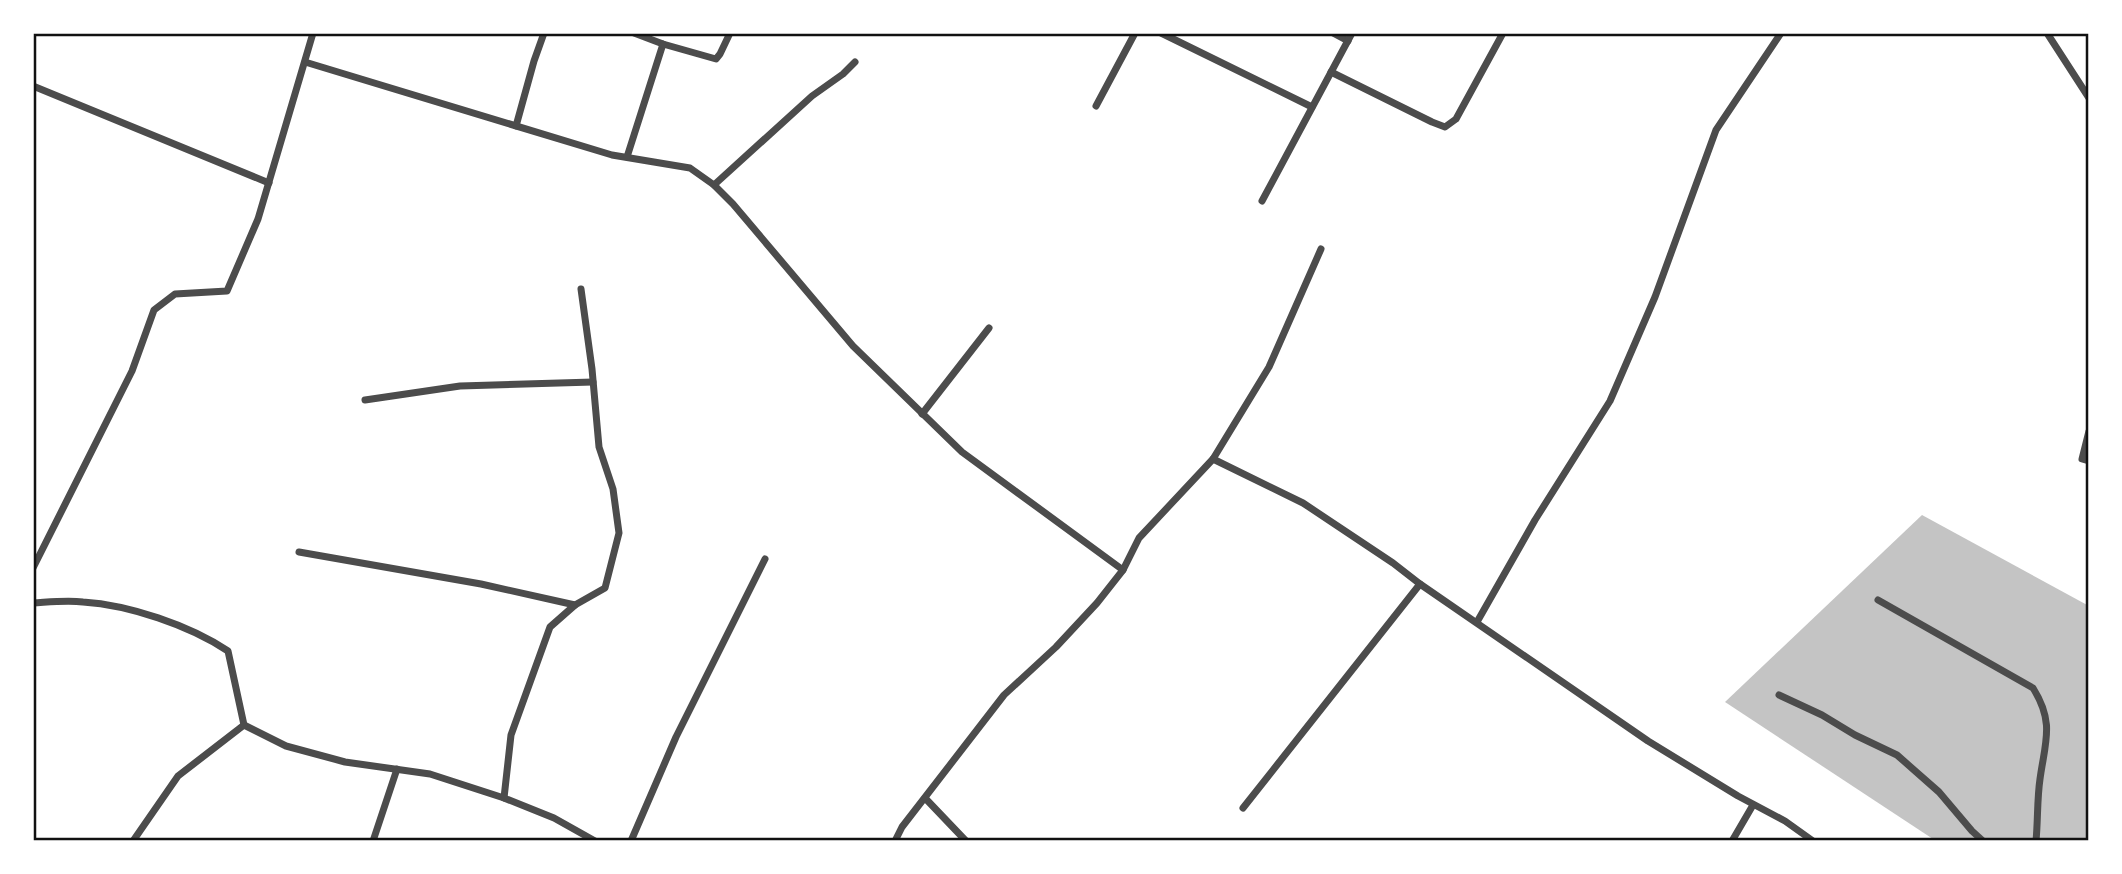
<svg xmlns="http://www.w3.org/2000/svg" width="2122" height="874" viewBox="0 0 2122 874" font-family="'Playfair Display',serif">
  <rect width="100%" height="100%" fill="#fff"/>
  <!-- building -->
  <polygon fill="#c4c4c4" points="1922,515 2089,606 2089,841 1936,841 1725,702"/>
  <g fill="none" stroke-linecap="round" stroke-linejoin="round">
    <!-- minor -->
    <g stroke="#4c4c4c" stroke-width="7">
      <polyline points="634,33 663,44 716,59 720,54 730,33"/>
      <polyline points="1161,33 1312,107"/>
      <polyline points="1333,33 1348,41"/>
      <polyline points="2047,33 2089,98"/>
      <polyline points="305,62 612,155 690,168 714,185 733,204 853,346 962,452 1123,570"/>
      <polyline points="1331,72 1432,122 1445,127 1456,119 1503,33"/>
      <polyline points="33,86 269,183"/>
      <polyline points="1096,106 1135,33"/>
      <polyline points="516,126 534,61 544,33"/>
      <polyline points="627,157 663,44"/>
      <polyline points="714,185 812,96 843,74 855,62"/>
      <polyline points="1262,201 1352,33"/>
      <polyline points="365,400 460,386 593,382"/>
      <polyline points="922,414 989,328"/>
      <polyline points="2089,431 2082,459 2089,461"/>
      <polyline points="1213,459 1303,503 1393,563 1420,584 1648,741 1738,796 1785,821 1813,841"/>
      <polyline points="299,552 481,584 575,605"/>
      <polyline points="33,568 132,371 154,310 175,294 227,291 258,219 313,33"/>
      <path d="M1878,600l155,88c22,35 12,54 7,91 -3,20 -2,41 -4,62"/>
      <path d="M33,603c17,-1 34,-3 50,-1 46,3 106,23 145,49l16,74 42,21 59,16 85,12 74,24 50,20 41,23"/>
      <polyline points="1477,622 1535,520 1610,401 1655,297 1716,130 1781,33"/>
      <polyline points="1779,695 1822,715 1855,735 1897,755 1939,792 1972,831 1983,841"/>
      <polyline points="504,798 511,735 550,627 575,605 605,588 619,533 613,489 599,447 592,369 581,289"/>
      <polyline points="925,798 966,841"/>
      <polyline points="1243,808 1420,584"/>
      <polyline points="133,841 178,776 244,725"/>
      <polyline points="373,841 397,769"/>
      <polyline points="631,841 676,737 765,559"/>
      <polyline points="895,841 902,827 1004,695 1056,647 1097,603 1123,570 1139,538 1213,459 1269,367 1321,249"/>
      <polyline points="1732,841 1753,805"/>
    </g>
  </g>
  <!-- border -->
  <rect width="2122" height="874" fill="none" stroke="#ffffff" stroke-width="70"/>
  <rect x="35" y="35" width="2052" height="804" fill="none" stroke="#111" stroke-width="2.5"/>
</svg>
